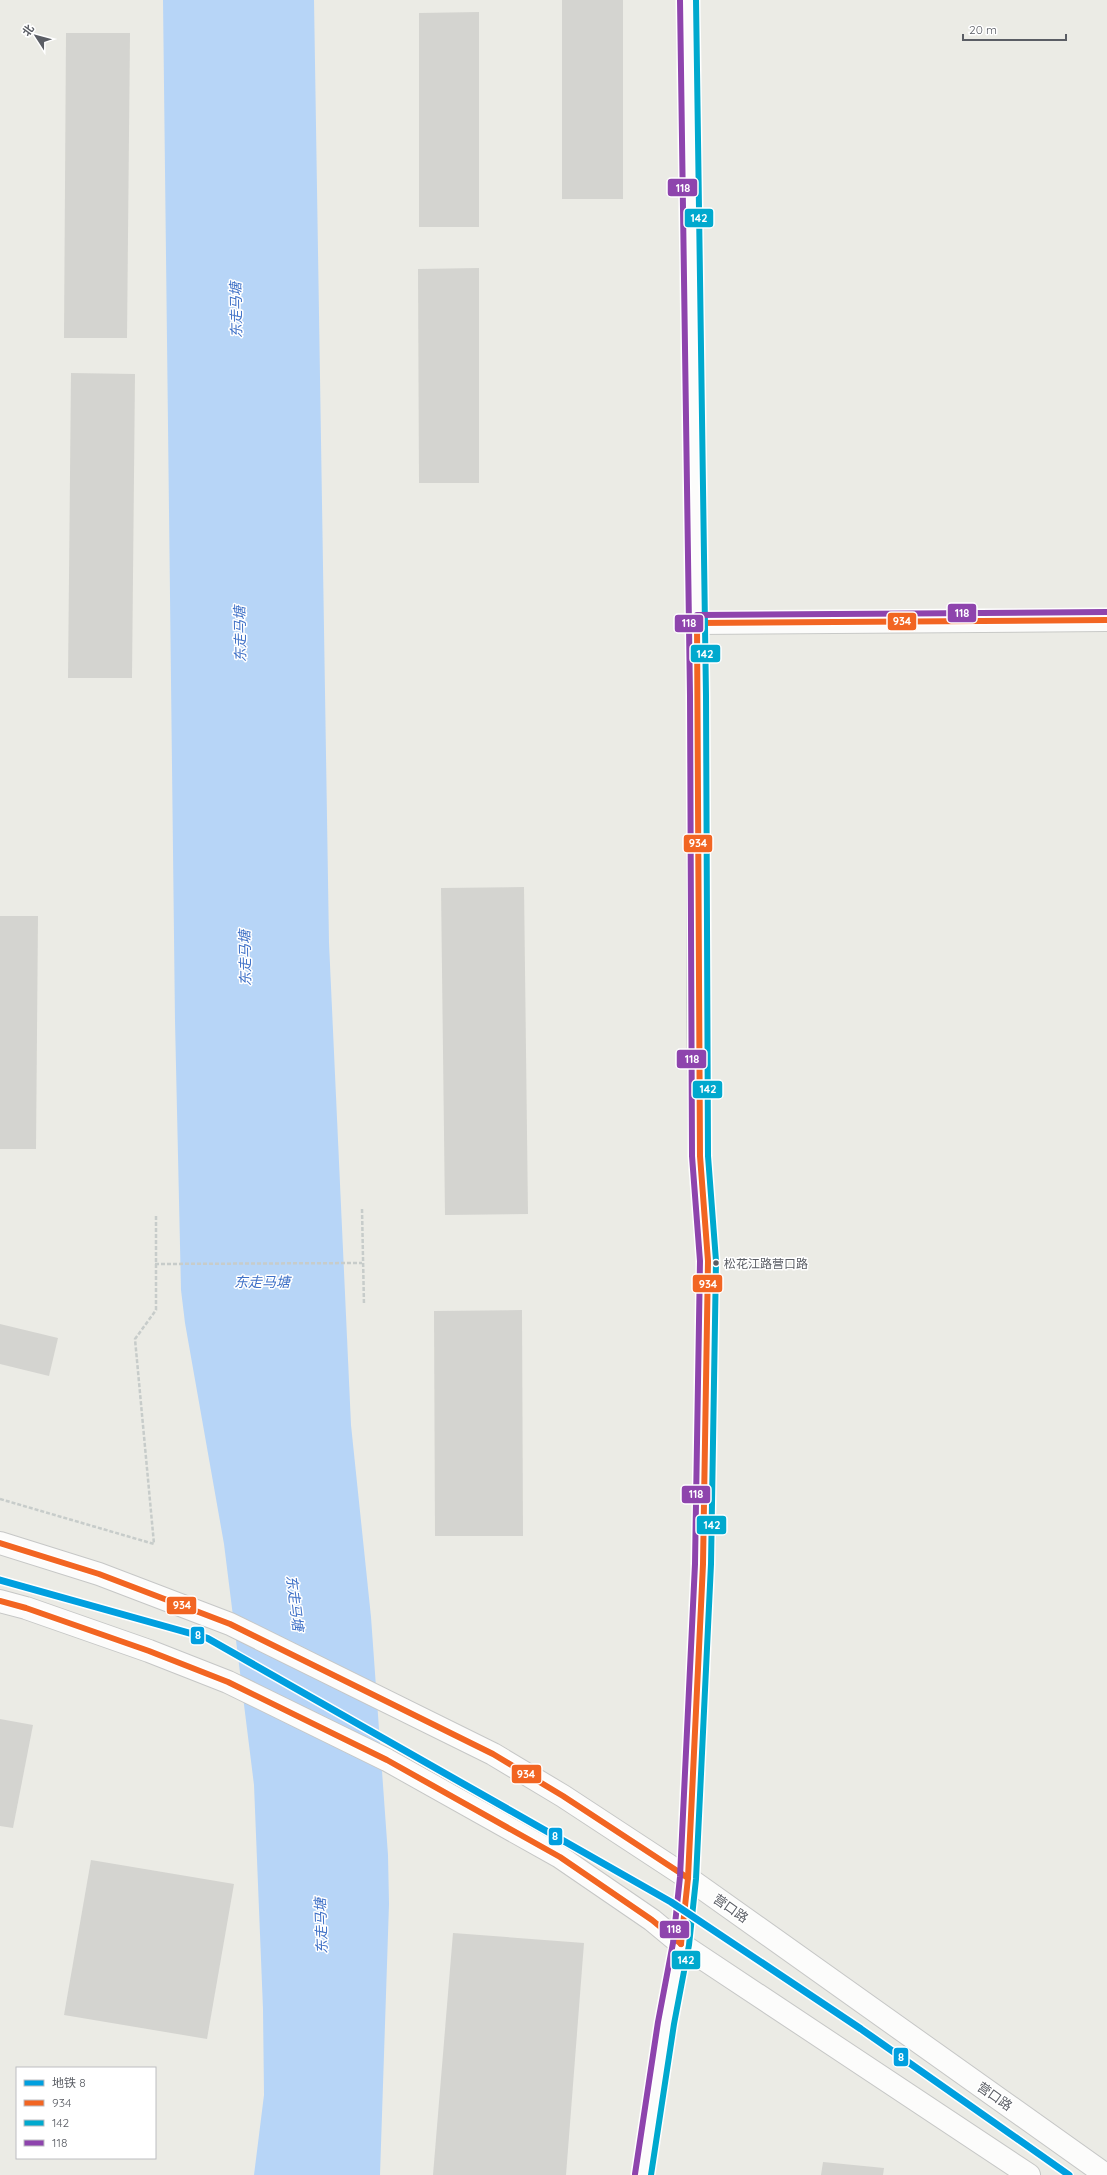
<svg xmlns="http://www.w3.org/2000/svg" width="1107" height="2175" viewBox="0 0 1107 2175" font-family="Quicksand,'Noto Sans SC',sans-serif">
  <rect width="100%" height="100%" fill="#ebebe5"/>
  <!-- water -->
  <polygon fill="#b7d5f7" points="163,0 314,0 329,943 351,1425 371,1617 388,1855 389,1904 380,2175 254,2175 264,2095 263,2009 254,1785 224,1544 185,1323 181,1290 175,1021"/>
  <!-- building -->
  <g fill="#d4d4d0">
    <rect x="562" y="0" width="61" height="199"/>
    <polygon points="479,12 479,227 419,227 419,13"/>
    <polygon points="66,33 130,33 127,338 64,338"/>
    <polygon points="479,268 479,483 419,483 418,269"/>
    <polygon points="71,373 135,374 132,678 68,678"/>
    <polygon points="524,887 528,1214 445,1215 441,888"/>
    <polygon points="0,916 38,916 36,1149 0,1149"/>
    <polygon points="522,1310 523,1536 435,1536 434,1311"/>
    <polygon points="0,1324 58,1338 49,1376 0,1364"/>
    <polygon points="0,1719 33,1725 13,1828 0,1826"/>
    <polygon points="91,1860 234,1884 207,2039 64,2015"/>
    <polygon points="453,1933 584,1943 566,2175 433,2175"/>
    <polygon points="823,2162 884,2168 883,2175 821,2175"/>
  </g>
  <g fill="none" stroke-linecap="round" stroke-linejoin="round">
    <!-- tertiary casing -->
    <g stroke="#c8c9c7" stroke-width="24">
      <polyline id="tertiary" points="697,623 1107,620"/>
    </g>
    <!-- secondary casing -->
    <g stroke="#c6c7c6" stroke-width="24">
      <g id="secondary">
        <polyline points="0,1543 99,1574 230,1624 493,1754 563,1796 688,1878 1106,2175"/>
        <polyline points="0,1601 26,1608 149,1651 228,1682 387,1760 560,1857 652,1920 681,1944 1029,2175"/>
        <polyline points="643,2175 666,2023 681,1944 688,1878 703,1564 708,1261 700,1156 698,998 698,696 688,0"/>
      </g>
    </g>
    <!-- path -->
    <g stroke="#c7ccca" stroke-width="2.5" stroke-dasharray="4 2" stroke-linecap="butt">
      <polyline points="362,1209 364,1305"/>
      <polyline points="155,1264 362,1263"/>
      <polyline points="0,1499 154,1544 135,1339 156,1310 156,1215"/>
    </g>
    <!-- tertiary -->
    <use href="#tertiary" stroke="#fcfcfb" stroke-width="22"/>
    <!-- secondary -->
    <use href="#secondary" stroke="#fcfcfb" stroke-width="22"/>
    <!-- bus-1 casing -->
    <g stroke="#fff" stroke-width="9">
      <g id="bus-1">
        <polyline points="697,623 1107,620"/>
        <polyline points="0,1543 99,1574 230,1624 493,1754 563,1796 688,1878"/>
        <polyline points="0,1601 26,1608 149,1651 228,1682 387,1760 560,1857 652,1920 681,1944"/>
        <polyline points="681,1944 688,1878 703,1564 708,1261 700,1156 697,623"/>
      </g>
    </g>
    <!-- bus-2 casing -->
    <g stroke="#fff" stroke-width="9">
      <polyline id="bus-2" points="651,2175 674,2024 689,1945 696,1879 711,1564 716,1261 708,1156 706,696 696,0"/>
    </g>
    <!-- bus-3 casing -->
    <g stroke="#fff" stroke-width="9">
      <g id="bus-3">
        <polyline points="697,615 1107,612"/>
        <polyline points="635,2174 658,2022 673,1943 680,1877 695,1564 700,1261 692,1156 690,696 680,0"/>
      </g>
    </g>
    <!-- bus-1 -->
    <use href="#bus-1" stroke="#f26522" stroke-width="6"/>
    <!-- bus-2 -->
    <use href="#bus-2" stroke="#00a9ce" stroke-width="6"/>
    <!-- bus-3 -->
    <use href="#bus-3" stroke="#8e44ad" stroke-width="6"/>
    <!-- metro-1 casing -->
    <g stroke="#fff" stroke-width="10">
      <polyline id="metro-1" points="0,1580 207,1638 671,1902 861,2029 1069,2175"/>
    </g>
    <!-- metro-1 -->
    <use href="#metro-1" stroke="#009fdf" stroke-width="7"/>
  </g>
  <!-- markers -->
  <circle fill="#5a5d64" stroke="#fff" stroke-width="1.5" cx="716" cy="1263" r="3.5"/>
  <g text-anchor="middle" stroke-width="3" stroke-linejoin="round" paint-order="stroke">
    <!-- bus labels -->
    <g font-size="12" fill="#5a5d64" stroke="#fff" text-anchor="start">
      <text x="724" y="1268">松花江路营口路</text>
    </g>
    <!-- street labels -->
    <g font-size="13" fill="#5a5d64" stroke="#fff">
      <text transform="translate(731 1908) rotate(35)" y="5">营口路</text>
      <text transform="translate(995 2096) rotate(35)" y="5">营口路</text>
    </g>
    <!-- water labels -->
    <g font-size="14" font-style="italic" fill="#3f71c7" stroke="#fff">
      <text transform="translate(236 310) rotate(-91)" y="5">东走马塘</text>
      <text transform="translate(240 634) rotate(-91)" y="5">东走马塘</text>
      <text transform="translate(245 958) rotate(-91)" y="5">东走马塘</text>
      <text x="262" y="1287">东走马塘</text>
      <text transform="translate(295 1603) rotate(83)" y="5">东走马塘</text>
      <text transform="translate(321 1926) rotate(-92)" y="5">东走马塘</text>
    </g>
  </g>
  <g stroke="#fff" stroke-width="1.5">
    <rect x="667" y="178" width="31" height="19" rx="4" fill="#8e44ad"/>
    <rect x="684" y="208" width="30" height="20" rx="4" fill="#00a9ce"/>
    <rect x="947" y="603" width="30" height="20" rx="4" fill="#8e44ad"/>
    <rect x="887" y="612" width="30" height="19" rx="4" fill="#f26522"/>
    <rect x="674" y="614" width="30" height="19" rx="4" fill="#8e44ad"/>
    <rect x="690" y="644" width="31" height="19" rx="4" fill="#00a9ce"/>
    <rect x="683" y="834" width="30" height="19" rx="4" fill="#f26522"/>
    <rect x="676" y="1049" width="31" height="20" rx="4" fill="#8e44ad"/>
    <rect x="692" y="1080" width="31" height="19" rx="4" fill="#00a9ce"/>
    <rect x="692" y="1274" width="31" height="19" rx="4" fill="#f26522"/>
    <rect x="681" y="1485" width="30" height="19" rx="4" fill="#8e44ad"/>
    <rect x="696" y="1515" width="31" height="20" rx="4" fill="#00a9ce"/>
    <rect x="166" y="1596" width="31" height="19" rx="4" fill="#f26522"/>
    <rect x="190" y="1626" width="15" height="19" rx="4" fill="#009fdf"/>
    <rect x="511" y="1764" width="31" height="20" rx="4" fill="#f26522"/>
    <rect x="548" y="1827" width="15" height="19" rx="4" fill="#009fdf"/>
    <rect x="659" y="1920" width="31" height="19" rx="4" fill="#8e44ad"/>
    <rect x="671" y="1950" width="30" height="20" rx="4" fill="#00a9ce"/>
    <rect x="893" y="2047" width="16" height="20" rx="4" fill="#009fdf"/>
  </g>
  <g font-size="11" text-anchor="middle" font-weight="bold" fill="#fff">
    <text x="683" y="192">118</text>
    <text x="699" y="222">142</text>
    <text x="962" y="617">118</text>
    <text x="902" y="625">934</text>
    <text x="689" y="627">118</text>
    <text x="705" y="658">142</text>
    <text x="698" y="847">934</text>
    <text x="692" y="1063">118</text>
    <text x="708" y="1093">142</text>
    <text x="708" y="1288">934</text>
    <text x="696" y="1498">118</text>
    <text x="712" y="1529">142</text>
    <text x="182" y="1609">934</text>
    <text x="198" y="1639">8</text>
    <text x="526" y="1778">934</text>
    <text x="555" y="1840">8</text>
    <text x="674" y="1933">118</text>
    <text x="686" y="1964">142</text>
    <text x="901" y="2061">8</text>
  </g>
  <!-- legend -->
  <rect x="16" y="2067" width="140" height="92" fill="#ffffff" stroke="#bdbec1"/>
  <rect x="24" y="2080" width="20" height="6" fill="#009fdf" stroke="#bdbec1"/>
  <text x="52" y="2087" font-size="12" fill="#5a5d64">地铁 8</text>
  <rect x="24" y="2100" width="20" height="6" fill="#f26522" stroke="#bdbec1"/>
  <text x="52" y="2107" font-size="12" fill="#5a5d64">934</text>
  <rect x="24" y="2120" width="20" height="6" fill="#00a9ce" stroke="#bdbec1"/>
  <text x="52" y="2127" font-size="12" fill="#5a5d64">142</text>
  <rect x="24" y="2140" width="20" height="6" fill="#8e44ad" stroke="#bdbec1"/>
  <text x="52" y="2147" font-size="12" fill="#5a5d64">118</text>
  <!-- north arrow -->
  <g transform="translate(36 36) rotate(306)" stroke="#ffffff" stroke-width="3" paint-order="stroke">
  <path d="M0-3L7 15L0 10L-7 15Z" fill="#5a5d64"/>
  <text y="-6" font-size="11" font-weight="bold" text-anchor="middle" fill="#5a5d64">北</text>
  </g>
  <!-- scale -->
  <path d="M963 34v6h103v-6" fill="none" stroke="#5a5d64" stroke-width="2"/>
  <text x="969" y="34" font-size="12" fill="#5a5d64" stroke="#ffffff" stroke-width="3" paint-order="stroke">20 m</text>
</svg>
